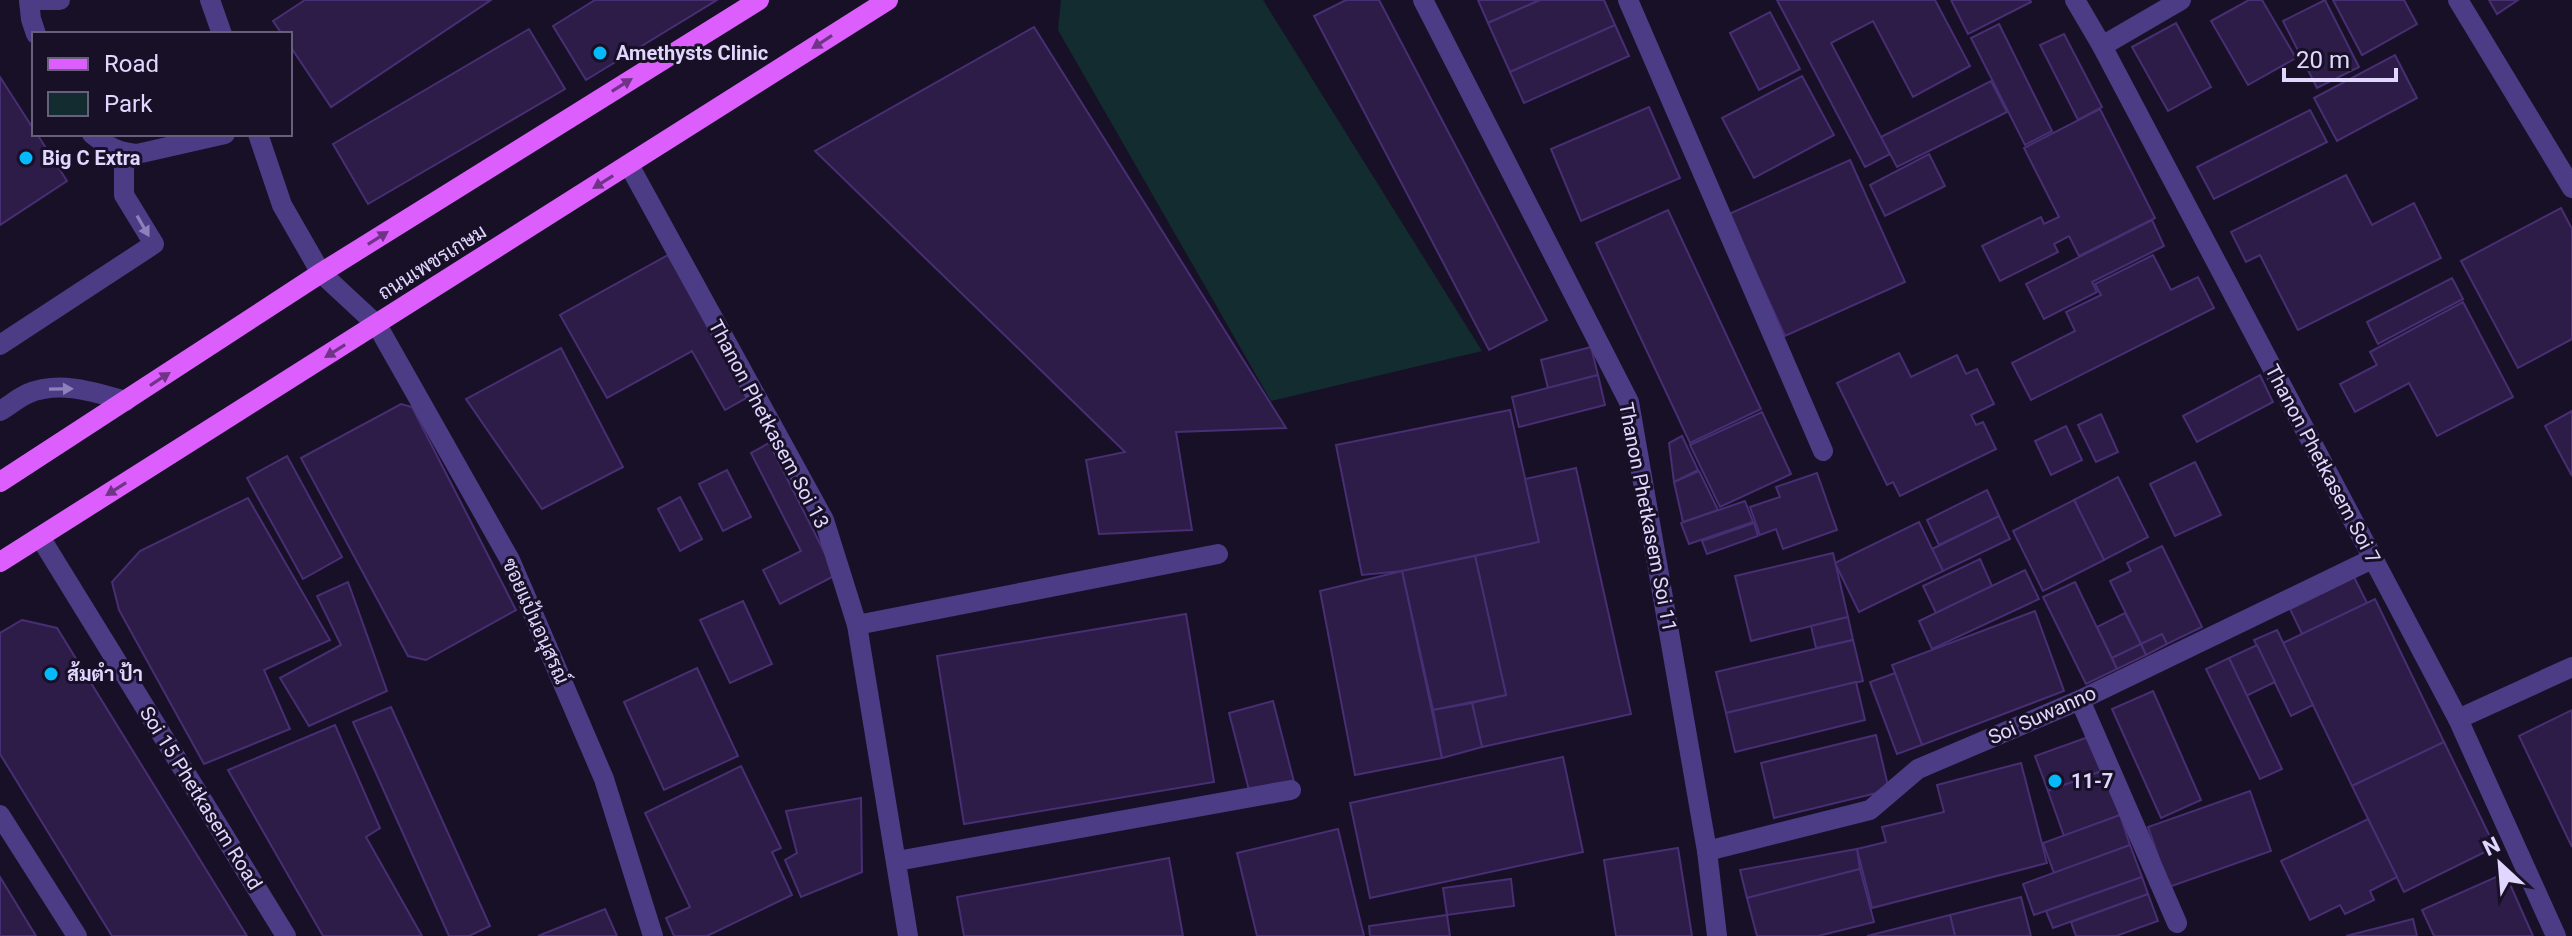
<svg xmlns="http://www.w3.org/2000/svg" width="2572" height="936" viewBox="0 0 2572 936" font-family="Roboto,Sarabun,sans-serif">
  <rect width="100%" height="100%" fill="#181027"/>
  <!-- green -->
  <polygon fill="#132c30" points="1061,0 1263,0 1482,351 1271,401 1058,30"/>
  <!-- building -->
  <g fill="#2c1c47" stroke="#482e73" stroke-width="2">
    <polygon points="305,0 491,0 331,107 290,46 290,34 282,34 273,21"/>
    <polygon points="595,0 717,0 586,80 553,26"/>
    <polygon points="1346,0 1379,0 1547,320 1489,350 1314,16"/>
    <polygon points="1478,0 1540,0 1488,23"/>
    <polygon points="1540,0 1604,0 1615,25 1510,72 1488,23"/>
    <polygon points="1777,0 1935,0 1970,66 1913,97 1873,21 1831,43 1890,154 1865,167"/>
    <polygon points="1951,0 2030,0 2031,2 1968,34"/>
    <polygon points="2249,0 2262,0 2296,58 2248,85 2211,21"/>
    <polygon points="2325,0 2359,67 2317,88 2283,21"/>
    <polygon points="2333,0 2404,0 2417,24 2362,55"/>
    <polygon points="2489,0 2518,0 2497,14"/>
    <polygon points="1770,12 1800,69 1759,90 1730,33"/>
    <polygon points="2176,23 2211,87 2168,111 2132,47"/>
    <polygon points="1999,24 2052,131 2025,145 1971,38"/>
    <polygon points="1615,25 1629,56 1524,103 1510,72"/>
    <polygon points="1034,27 1286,428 1176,432 1192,530 1099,534 1086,460 1125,452 815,151"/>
    <polygon points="529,29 565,89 368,204 333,144"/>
    <polygon points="2064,34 2102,107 2078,120 2040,45"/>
    <polygon points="2395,55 2417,98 2337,141 2314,98"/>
    <polygon points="1802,76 1834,135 1754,178 1722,118"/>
    <polygon points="0,77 34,130 34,134 37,134 67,181 0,225"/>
    <polygon points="1991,81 2007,112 1897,167 1881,137"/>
    <polygon points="1649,107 1680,178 1581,221 1551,149"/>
    <polygon points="2100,109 2155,218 2079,256 2069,236 2054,244 2058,252 2000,281 1982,246 2041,217 2044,224 2059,217 2024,148"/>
    <polygon points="2310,110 2327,142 2214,199 2197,167"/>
    <polygon points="1929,154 1945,186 1885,216 1870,185"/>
    <polygon points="1850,160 1905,282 1785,336 1729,214"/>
    <polygon points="2346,175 2372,225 2414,203 2441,258 2298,330 2260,255 2246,262 2231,232"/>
    <polygon points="2561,208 2572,229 2572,339 2518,368 2461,261"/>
    <polygon points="1668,210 1761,409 1690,443 1596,243"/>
    <polygon points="2152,220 2164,246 2092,282 2097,292 2044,319 2026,284"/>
    <polygon points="668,255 748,397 725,410 692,351 607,398 560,315"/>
    <polygon points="2153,255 2171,290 2198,277 2214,308 2031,400 2012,363 2075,331 2066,312 2101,295 2095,284"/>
    <polygon points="2452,278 2463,299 2378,344 2367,322"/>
    <polygon points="2463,302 2513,397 2437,436 2409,383 2355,412 2340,384 2377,365 2370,352"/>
    <polygon points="1591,347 1598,375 1548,388 1541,360"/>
    <polygon points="561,348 623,467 542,509 466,399"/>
    <polygon points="1899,353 1911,377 1957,355 1966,374 1977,369 1994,404 1971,415 1976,425 1983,422 1996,449 1900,496 1893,482 1887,485 1837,383"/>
    <polygon points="1598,375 1605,405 1519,427 1512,397"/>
    <polygon points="2260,375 2273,402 2197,442 2183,416"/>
    <polygon points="401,404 412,407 516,610 426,660 408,656 301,458"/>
    <polygon points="1510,410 1539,542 1402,571 1362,575 1336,445"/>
    <polygon points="2572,411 2572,476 2545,426"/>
    <polygon points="1762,412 1791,474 1720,507 1690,445"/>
    <polygon points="2101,414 2118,452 2096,462 2078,425"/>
    <polygon points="2066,426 2082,460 2051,475 2035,441"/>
    <polygon points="1682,436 1698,470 1674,482 1669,443"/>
    <polygon points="769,443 836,575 780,604 763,570 801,551 751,453"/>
    <polygon points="287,456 342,557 303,579 247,478"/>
    <polygon points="2195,462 2221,515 2175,536 2150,484"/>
    <polygon points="1576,468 1631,714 1482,747 1472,703 1506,695 1475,556 1539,542 1525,479"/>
    <polygon points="727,470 751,517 723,531 699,484"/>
    <polygon points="1699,471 1718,510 1683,522 1674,482"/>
    <polygon points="1817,473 1837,530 1783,549 1776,529 1760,535 1750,507 1780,497 1776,487"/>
    <polygon points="2118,477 2148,537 2104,560 2074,500"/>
    <polygon points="1987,490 1999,516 1939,545 1927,520"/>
    <polygon points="680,497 702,539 680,551 658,509"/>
    <polygon points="248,498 330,640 264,670 290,729 204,764 119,610 112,582 140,551"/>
    <polygon points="2074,500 2104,560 2043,591 2013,531"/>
    <polygon points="1745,501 1753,522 1689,544 1681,523"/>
    <polygon points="1999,516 2010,539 1943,571 1932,549"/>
    <polygon points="1919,522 1943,571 1859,612 1835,563"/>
    <polygon points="1754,523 1758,536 1707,554 1702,541"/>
    <polygon points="2162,546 2202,627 2167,644 2162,634 2141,644 2110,581 2131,571 2127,563"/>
    <polygon points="1833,553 1848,617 1751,641 1735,576"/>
    <polygon points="1475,556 1506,695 1433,710 1402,571"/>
    <polygon points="1980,559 1992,586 1936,613 1923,586"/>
    <polygon points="2025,570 2039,599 1932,649 1919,621"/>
    <polygon points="1402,571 1442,758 1355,775 1320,591"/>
    <polygon points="2354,577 2367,603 2302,634 2290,609"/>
    <polygon points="348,582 387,691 309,726 280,678 341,645 317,596"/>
    <polygon points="2075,582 2117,669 2086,684 2043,597"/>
    <polygon points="2375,599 2444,742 2352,786 2283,643"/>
    <polygon points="743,601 772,664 730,683 700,620"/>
    <polygon points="2035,611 2064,691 1922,745 1892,665"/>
    <polygon points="2125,613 2141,644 2112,658 2097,627"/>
    <polygon points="1186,614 1214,782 964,824 937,656"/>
    <polygon points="1848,617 1853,640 1816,648 1811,626"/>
    <polygon points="22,620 57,628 247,936 112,936 0,754 0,633"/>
    <polygon points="2277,630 2313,705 2291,716 2254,640"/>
    <polygon points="2162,634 2167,644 2146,655 2141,644"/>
    <polygon points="1853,640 1863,681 1726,713 1716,672"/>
    <polygon points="2141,644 2146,655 2117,669 2112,658"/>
    <polygon points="2257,645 2275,682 2246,696 2229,658"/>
    <polygon points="2229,658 2282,769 2260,779 2206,669"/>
    <polygon points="697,668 738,756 664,790 624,702"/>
    <polygon points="1895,673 1922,745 1897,754 1870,682"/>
    <polygon points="1856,682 1865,720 1735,752 1726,713"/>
    <polygon points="2153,691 2201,800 2161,818 2112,709"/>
    <polygon points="1273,701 1294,782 1250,794 1229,713"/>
    <polygon points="1472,703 1482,747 1442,758 1433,710"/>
    <polygon points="391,707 490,926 469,936 449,936 353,722"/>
    <polygon points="2572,710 2572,847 2519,736"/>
    <polygon points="335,725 380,828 366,837 422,936 323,936 228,770"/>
    <polygon points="1876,735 1889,790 1774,818 1761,763"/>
    <polygon points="2091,736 2104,770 2048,791 2035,756"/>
    <polygon points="2444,742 2495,847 2404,892 2352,786"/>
    <polygon points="1563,757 1583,852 1370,898 1350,803"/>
    <polygon points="2021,763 2047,863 1872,908 1857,849 1886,842 1882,827 1944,812 1937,785"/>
    <polygon points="741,766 781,848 772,852 792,895 707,936 674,936 666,918 690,907 645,813"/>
    <polygon points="2104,770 2120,815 2064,836 2048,791"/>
    <polygon points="2250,791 2271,851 2169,887 2148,827"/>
    <polygon points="861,798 862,872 801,897 785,860 797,853 786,811"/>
    <polygon points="2120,815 2130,845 2054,873 2043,843"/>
    <polygon points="2368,819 2397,877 2370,891 2374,900 2345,914 2340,905 2310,920 2281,861"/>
    <polygon points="1338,829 1364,936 1257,936 1237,853"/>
    <polygon points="2130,845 2142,877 2034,915 2023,884"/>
    <polygon points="1678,848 1692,936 1616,936 1604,860"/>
    <polygon points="1857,849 1860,869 1747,898 1740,870"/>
    <polygon points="1169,858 1183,936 964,936 957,897"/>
    <polygon points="1860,869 1874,922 1818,936 1757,936 1747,898"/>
    <polygon points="2505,873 2533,936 2434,936 2422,910"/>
    <polygon points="0,877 36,936 0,936"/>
    <polygon points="2142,877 2148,894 2053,928 2046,911"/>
    <polygon points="1511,879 1514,906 1447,915 1443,888"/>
    <polygon points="2148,894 2158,921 2116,936 2076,936 2071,922"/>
    <polygon points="2021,897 2031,936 1955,936 1950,915"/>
    <polygon points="605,909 617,936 538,936"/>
    <polygon points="1447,915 1450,936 1370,936 1369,926"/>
    <polygon points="1950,915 1955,936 1867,936"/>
    <polygon points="2413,919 2417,936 2346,936"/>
  </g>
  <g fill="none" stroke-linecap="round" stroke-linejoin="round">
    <!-- minor -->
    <g stroke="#4b3c85" stroke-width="20">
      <polyline points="29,0 60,0"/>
      <polyline points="210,0 222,34"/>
      <polyline points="1423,0 1629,402 1707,851 1717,936"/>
      <polyline points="1628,0 1823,451"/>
      <polyline points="2075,0 2102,46 2458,719 2556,936"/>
      <polyline points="2458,0 2572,188"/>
      <polyline points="29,1 31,19 36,34"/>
      <polyline points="2102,46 2181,0"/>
      <path d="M92,134c15,12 26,19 45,20l88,-20"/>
      <polyline points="258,134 282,205 321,273 377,325 510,560 604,779 653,936"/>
      <polyline points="629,165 824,520 857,625 908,936"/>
      <polyline points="0,345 154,244 124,195 124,154"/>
      <path d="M0,411c9,-5 18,-13 27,-17 32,-14 67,-2 99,7"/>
      <polyline points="40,537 286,936"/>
      <polyline points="857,625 1218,554"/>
      <polyline points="2080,700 2177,923"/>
      <polyline points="2458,719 2572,667"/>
      <polyline points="0,815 77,936"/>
      <polyline points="1707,851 1870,810 1918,769 2080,700 2372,559"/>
      <polyline points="897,861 1291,790"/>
    </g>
    <!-- major -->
    <g stroke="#dc5ffd" stroke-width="20">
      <polyline points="0,482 321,273 759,0"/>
      <polyline points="0,562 888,0"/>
    </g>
  </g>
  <!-- one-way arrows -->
  <defs><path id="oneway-solid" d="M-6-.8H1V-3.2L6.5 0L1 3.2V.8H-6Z" transform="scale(2)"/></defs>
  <g fill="#703487">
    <use href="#oneway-solid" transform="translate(822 42) rotate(147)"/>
    <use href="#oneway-solid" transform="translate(622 85) rotate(-32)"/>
    <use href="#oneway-solid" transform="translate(603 182) rotate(148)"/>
    <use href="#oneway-solid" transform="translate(378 238) rotate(-32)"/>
    <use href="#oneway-solid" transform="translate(335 351) rotate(148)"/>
    <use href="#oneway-solid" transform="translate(160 379) rotate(-33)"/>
    <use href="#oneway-solid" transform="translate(116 489) rotate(148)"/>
  </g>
  <g fill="#8e81bb">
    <use href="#oneway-solid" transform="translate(143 226) rotate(60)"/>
    <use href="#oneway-solid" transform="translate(61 389) rotate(-1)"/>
  </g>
  <!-- markers -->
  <g fill="#05b9fb" stroke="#181027" stroke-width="3">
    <circle cx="600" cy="53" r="8"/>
    <circle cx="26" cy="158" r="8"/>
    <circle cx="51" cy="674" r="8"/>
    <circle cx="2055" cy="781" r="8"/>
  </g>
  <g text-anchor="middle" stroke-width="6" stroke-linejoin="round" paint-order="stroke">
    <!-- poi labels -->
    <g font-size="20" font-weight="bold" fill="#e1d6fe" stroke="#181027" text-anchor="start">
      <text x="616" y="60">Amethysts Clinic</text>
      <text x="42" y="165">Big C Extra</text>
      <text x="67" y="681">ส้มตำ ป้า</text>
      <text x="2071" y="788">11-7</text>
    </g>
    <!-- street labels -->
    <g font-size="20" fill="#e1d6fe" stroke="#181027">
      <text transform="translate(432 262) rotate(-32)" y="7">ถนนเพชรเกษม</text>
      <text transform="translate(769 424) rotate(62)" y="7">Thanon Phetkasem Soi 13</text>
      <text transform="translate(2323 464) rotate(62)" y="7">Thanon Phetkasem Soi 7</text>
      <text transform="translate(1648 517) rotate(79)" y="7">Thanon Phetkasem Soi 11</text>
      <text transform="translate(536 621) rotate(66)" y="7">ซอยแป้นอนุสรณ์</text>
      <text transform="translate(2042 715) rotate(-24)" y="7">Soi Suwanno</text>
      <text transform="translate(201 798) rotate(58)" y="7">Soi 15 Phetkasem Road</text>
    </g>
  </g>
  <!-- legend -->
  <rect x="32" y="32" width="260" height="104" fill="#181027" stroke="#685f7d" stroke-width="2"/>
  <rect x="48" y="58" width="40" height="12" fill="#dc5ffd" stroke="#685f7d" stroke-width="2"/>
  <text x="104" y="72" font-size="24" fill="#e1d6fe">Road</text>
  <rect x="48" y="92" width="40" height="24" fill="#132c30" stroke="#685f7d" stroke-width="2"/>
  <text x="104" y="112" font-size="24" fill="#e1d6fe">Park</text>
  <!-- north arrow -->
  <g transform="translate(2500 864) rotate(334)" stroke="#181027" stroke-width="6" paint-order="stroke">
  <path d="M0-6L14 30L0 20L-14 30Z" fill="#e1d6fe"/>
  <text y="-12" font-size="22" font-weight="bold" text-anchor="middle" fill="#e1d6fe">N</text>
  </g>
  <!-- scale -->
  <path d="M2284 68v12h112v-12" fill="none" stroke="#e1d6fe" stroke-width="4"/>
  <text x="2296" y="68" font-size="24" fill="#e1d6fe" stroke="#181027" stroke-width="6" paint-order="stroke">20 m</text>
</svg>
